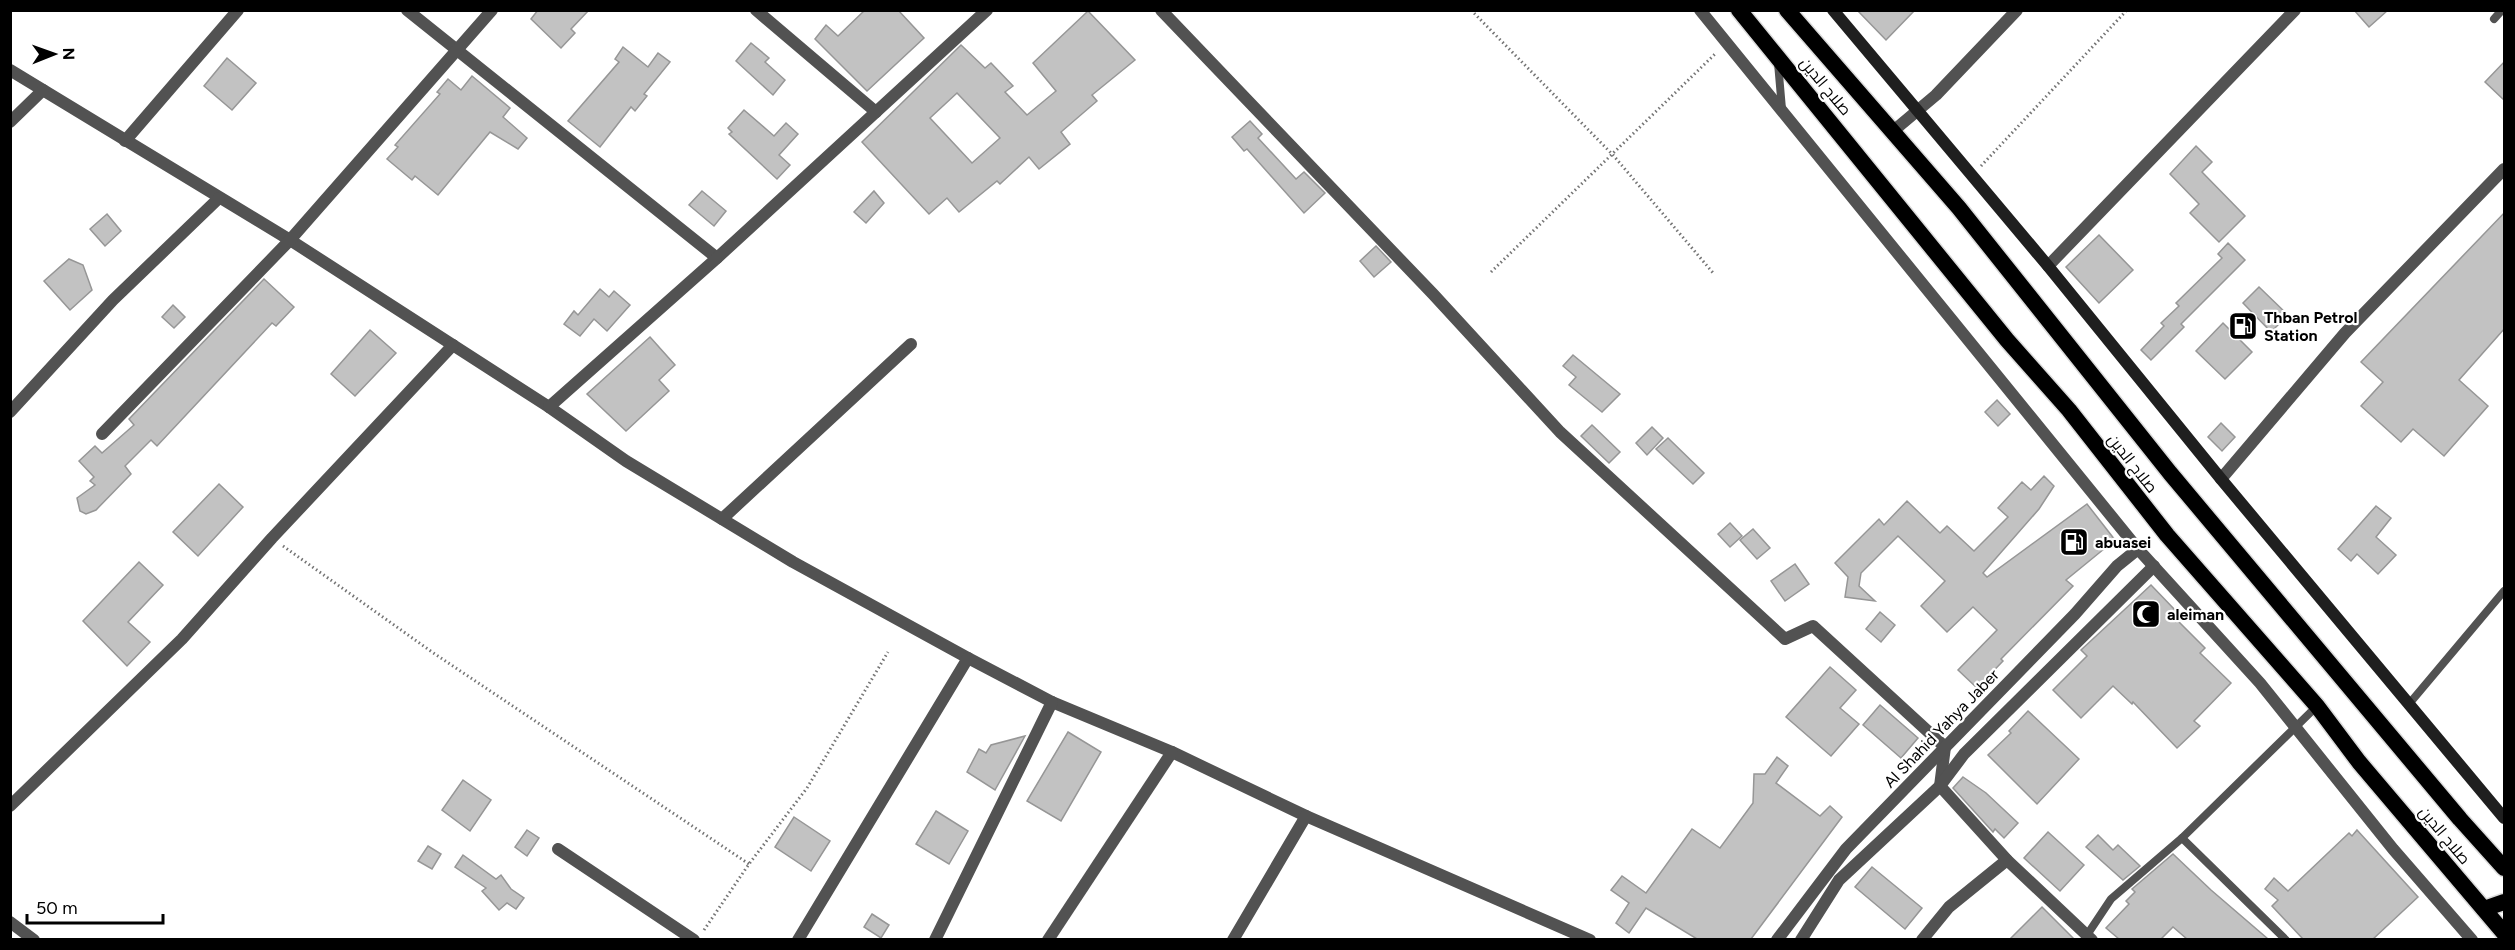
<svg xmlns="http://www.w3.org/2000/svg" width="2515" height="950" viewBox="0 0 2515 950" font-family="Figtree,Cairo,sans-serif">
  <rect width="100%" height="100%" fill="#fff"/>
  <!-- building -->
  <g fill="#c2c2c2" stroke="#969696" stroke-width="1.5" fill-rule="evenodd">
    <polygon points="538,10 589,10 571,29 575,33 561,48 531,19"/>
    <polygon points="865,10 898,10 924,38 867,91 815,39 826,25 838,36"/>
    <polygon points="1857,10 1915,10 1886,40"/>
    <polygon points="2354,10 2388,10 2369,27"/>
    <path d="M1088,11l47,49 -43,35 5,6 -36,31 9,12 -31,25 -10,-12 -29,27 -3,-3 -38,31 -12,-14 -18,16 -67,-72 99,-97 24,23 6,-5 22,23 -8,6 22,23 29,-24 -23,-28zM957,93l43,45 -28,25 -42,-45z"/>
    <polygon points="751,43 769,58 765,62 785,80 773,95 736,61"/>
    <polygon points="623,47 648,67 658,53 670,62 644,94 647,96 635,111 631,107 600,147 568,121 619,62 615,59"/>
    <polygon points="227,58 256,83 232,110 204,86"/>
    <polygon points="2505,61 2505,101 2485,82"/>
    <polygon points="472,76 510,108 503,117 527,138 518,149 490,132 438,195 415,176 412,180 387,159 398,147 395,145 440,94 437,92 448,79 461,90"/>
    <polygon points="744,110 774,136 786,123 798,134 779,155 790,165 777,179 729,134 732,132 728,128"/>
    <polygon points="1250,121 1262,134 1258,138 1296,179 1304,172 1325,193 1304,213 1247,149 1244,151 1232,137"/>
    <polygon points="2196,146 2212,162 2202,172 2245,216 2219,242 2190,213 2199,204 2170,174"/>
    <polygon points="702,191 726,211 714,226 689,205"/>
    <polygon points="874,191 884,203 866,223 854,212"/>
    <polygon points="2505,212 2505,328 2459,380 2488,406 2444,456 2413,429 2401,442 2361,406 2383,382 2361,362"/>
    <polygon points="107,214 121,231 105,246 90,229"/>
    <polygon points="2099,235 2133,270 2099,303 2066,267"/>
    <polygon points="2228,243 2245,260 2181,324 2184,327 2151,360 2141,350 2164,326 2161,323 2179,306 2176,303 2222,258 2218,254"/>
    <polygon points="1376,246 1391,262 1374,277 1360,261"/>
    <polygon points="69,259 83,265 92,290 70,310 44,281"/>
    <polygon points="264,279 294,307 276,326 272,323 157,446 151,440 125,466 131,474 96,510 86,514 80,511 77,498 95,485 90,481 94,477 79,461 95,446 102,453 134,425 129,419"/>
    <polygon points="2259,287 2288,315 2271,332 2243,303"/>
    <polygon points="600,289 609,297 614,291 630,305 607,331 594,319 580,336 564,324 574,311 578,315"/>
    <polygon points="173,305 185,317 174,328 162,317"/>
    <polygon points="2223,323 2252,352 2225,379 2196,351"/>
    <polygon points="370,330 396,353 355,396 331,374"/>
    <polygon points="650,337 675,365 659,380 669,391 626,431 587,394"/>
    <polygon points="1573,355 1620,394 1602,412 1569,385 1576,377 1563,366"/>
    <polygon points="1997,400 2010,414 1998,426 1985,412"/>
    <polygon points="2221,423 2235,437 2222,451 2208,437"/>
    <polygon points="1592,425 1620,452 1609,463 1581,436"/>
    <polygon points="1652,427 1663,438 1647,455 1636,443"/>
    <polygon points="1668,438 1704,473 1693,484 1656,449"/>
    <polygon points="2044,476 2054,486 2039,509 1983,573 1987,577 2087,504 2115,540 2066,580 2073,586 2001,659 2003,661 1977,688 1958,670 1997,630 1973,607 1947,632 1921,606 1945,581 1898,536 1861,573 1859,586 1875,601 1845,597 1848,577 1835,563 1879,519 1884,525 1907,501 1940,533 1947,526 1974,551 2008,517 1998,508 2022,482 2031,490"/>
    <polygon points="219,484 243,507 198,556 173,532"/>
    <polygon points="2376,506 2391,518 2376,537 2396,555 2378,574 2357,554 2351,561 2338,549"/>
    <polygon points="1730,523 1742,536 1730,547 1718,534"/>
    <polygon points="1753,529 1770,548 1757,559 1740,540"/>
    <polygon points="139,562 163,585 128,622 150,642 127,666 83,621"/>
    <polygon points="1795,564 1809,584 1785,601 1771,581"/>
    <polygon points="2151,585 2175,610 2171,614 2205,648 2200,653 2231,683 2194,721 2200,726 2177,748 2133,702 2132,704 2113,686 2081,718 2053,690 2087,656 2081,650"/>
    <polygon points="1880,612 1895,625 1881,642 1866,629"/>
    <polygon points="1830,667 1856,690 1840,708 1859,724 1831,756 1786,717"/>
    <polygon points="1880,705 1918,738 1901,758 1863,725"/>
    <polygon points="2028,711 2079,759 2037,804 1988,755 2011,733 2009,731"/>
    <polygon points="1068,732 1101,752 1061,821 1027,801"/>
    <polygon points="1025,736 995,790 967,772 979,749 986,753 991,745"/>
    <polygon points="1777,757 1788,766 1776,783 1820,816 1830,806 1842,817 1751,939 1697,939 1646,908 1629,933 1616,923 1629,903 1611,890 1622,876 1646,893 1692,829 1720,848 1753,803 1754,774 1765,774"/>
    <polygon points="1963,777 1986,793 2018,823 2004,838 1995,829 1993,832 1953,788"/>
    <polygon points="463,780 491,800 470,831 442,810"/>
    <polygon points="936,811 968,831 949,864 916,844"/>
    <polygon points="794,817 830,841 811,871 775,847"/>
    <polygon points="527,830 539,838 527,856 515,847"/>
    <polygon points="2357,830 2418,897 2373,939 2303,939 2272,906 2278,900 2265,889 2274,878 2288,891 2349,833 2352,836"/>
    <polygon points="2048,832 2084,865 2060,891 2024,858"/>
    <polygon points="2098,835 2113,850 2118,845 2140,866 2123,880 2086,847"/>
    <polygon points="428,846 441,854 432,869 418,861"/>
    <polygon points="2173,854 2211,890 2268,939 2187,939 2173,927 2161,939 2119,939 2106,928 2129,904 2126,901 2135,892 2132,889"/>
    <polygon points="463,855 496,879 501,875 511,889 524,898 516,909 507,903 499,910 482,891 486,888 455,867"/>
    <polygon points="1872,867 1922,908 1905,929 1855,887"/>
    <polygon points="2042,907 2074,939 2010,939"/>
    <polygon points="872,914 889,925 881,938 864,927"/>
  </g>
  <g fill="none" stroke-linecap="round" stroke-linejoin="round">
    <!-- trunk casing -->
    <g stroke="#dbdbdb" stroke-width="19">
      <g id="trunk">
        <polyline points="1739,10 2007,340 2069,410 2167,535 2317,706 2359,762 2504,933"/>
        <polyline points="1787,10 1959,208 2170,473 2460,819 2504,868"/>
        <polyline points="2484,909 2504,902"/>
      </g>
    </g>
    <!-- path -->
    <g stroke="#747474" stroke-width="3" stroke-dasharray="1.5 3" stroke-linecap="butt">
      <polyline points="1471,10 1613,155 1714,274"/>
      <polyline points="1981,166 2127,10"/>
      <polyline points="1491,272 1715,54"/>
      <polyline points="283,546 432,652 749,864"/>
      <polyline points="704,930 749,864 807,788 888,652"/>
    </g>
    <!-- service -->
    <g stroke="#525252" stroke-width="8">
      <polyline points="2494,19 2502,10"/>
      <polyline points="1778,63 1782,109"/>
      <polyline points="2409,704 2504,591"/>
      <polyline points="2182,838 2286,940"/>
      <polyline points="2087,935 2111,899 2182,838 2317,706"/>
    </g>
    <!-- minor -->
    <g stroke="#525252" stroke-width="12">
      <polyline points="407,10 717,258"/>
      <polyline points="756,10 876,112"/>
      <polyline points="1161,10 1433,294 1560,432 1785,639 1813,626 1945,747 1940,786 2007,860 2092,940"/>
      <polyline points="10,70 290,240 549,407 626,461 793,562 968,658 1052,702 1172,752 1306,816 1590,940"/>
      <polyline points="10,122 43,90"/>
      <polyline points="1892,132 1936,95 2017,10"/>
      <polyline points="125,141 238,10"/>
      <polyline points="2048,266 2295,10"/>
      <polyline points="549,407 717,258 987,10"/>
      <polyline points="10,412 113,300 219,198"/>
      <polyline points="102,434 290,240 492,10"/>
      <polyline points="2221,479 2345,333 2504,169"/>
      <polyline points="722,519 911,344"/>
      <polyline points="10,806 182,639 272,538 453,345"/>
      <polyline points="558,849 694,940"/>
      <polyline points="10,922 34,940"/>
      <polyline points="798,940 968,658"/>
      <polyline points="935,940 1052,702"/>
      <polyline points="1048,940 1172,752"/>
      <polyline points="1233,940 1306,816"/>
      <polyline points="1922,940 1949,907 2007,860"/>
    </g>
    <!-- tertiary -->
    <g stroke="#525252" stroke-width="12">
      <polyline points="1700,10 2138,549 2260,683 2393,849 2472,940"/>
      <polyline points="1777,940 1846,849 2075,614 2117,566 2138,549"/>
      <polyline points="1801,940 1839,880 1940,786 1964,754 2154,566"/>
    </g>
    <!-- secondary -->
    <polyline stroke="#1f1f1f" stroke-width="12" points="1833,10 2048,266 2221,479 2504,818"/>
    <!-- trunk -->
    <use href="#trunk" stroke="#000" stroke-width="16"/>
  </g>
  <!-- icons -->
  <defs>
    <g id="fuel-square" transform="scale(1.5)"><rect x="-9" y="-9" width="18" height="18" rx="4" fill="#000" stroke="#fff"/><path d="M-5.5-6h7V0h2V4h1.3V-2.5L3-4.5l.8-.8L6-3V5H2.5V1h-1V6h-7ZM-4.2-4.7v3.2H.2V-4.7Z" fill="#fff"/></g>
    <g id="mosque-square" transform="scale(1.5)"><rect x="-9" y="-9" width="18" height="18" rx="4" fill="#000" stroke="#fff"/><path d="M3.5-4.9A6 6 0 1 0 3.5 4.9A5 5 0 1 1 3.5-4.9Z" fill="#fff"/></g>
  </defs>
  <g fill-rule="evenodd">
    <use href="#fuel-square" x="2243" y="326"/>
    <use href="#fuel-square" x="2074" y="542"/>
    <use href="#mosque-square" x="2146" y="614"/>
  </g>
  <g text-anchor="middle" stroke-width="4.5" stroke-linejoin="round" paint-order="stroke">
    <!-- street labels -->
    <g font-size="16" fill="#000" stroke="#fff">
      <text transform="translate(1826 86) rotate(50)" y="6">صلاح الدين</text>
      <text transform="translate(2133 463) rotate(52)" y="6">صلاح الدين</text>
      <text transform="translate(1941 728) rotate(-46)" y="6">Al Shahid Yahya Jaber</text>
      <text transform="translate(2445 835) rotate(50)" y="6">صلاح الدين</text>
    </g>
    <!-- poi labels -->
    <g font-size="16" font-weight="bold" fill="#000" stroke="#fff" text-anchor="start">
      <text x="2264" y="323">Thban Petrol<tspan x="2264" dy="18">Station</tspan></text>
      <text x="2095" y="548">abuasei</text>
      <text x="2167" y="620">aleiman</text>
    </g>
  </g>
  <!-- border -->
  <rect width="2515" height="950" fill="none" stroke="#000000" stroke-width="24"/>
  <!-- north arrow -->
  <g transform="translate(54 54) rotate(89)" stroke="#ffffff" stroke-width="4.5" paint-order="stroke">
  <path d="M0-4.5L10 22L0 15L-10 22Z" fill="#000000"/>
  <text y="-9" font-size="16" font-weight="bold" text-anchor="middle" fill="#000000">N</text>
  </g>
  <!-- scale -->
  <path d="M27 914v9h136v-9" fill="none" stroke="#000000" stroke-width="3"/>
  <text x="36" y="914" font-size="18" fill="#000000" stroke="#ffffff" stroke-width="4.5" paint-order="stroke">50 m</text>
</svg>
